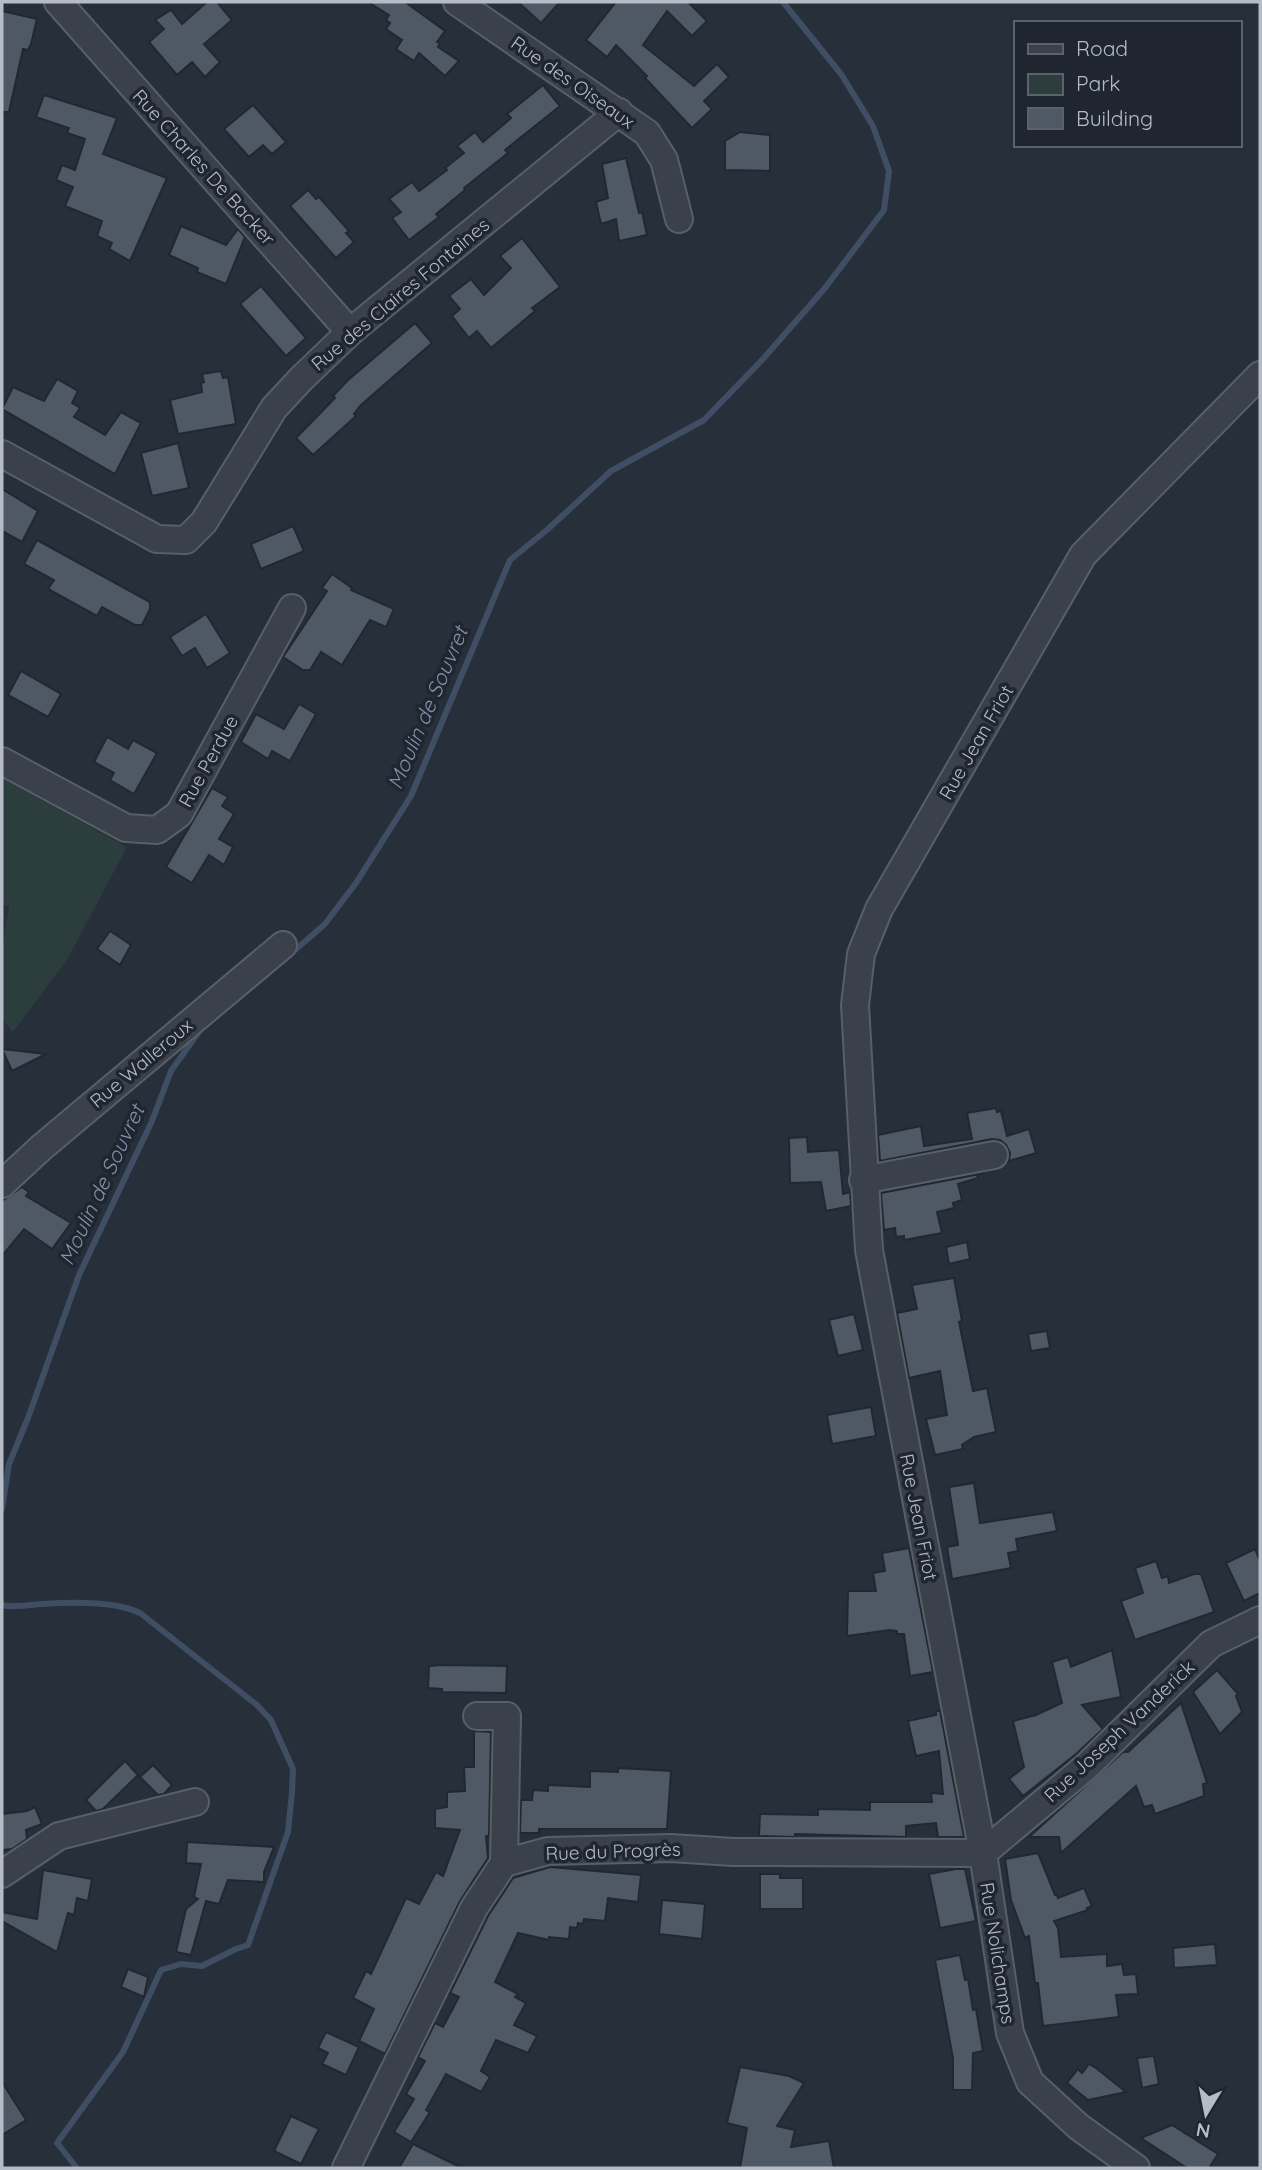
<svg xmlns="http://www.w3.org/2000/svg" width="1262" height="2170" viewBox="0 0 1262 2170" font-family="Quicksand,sans-serif">
  <rect width="100%" height="100%" fill="#262f3a"/>
  <!-- green -->
  <polygon fill="#2b3d3d" points="2,778 127,847 68,958 13,1032 2,1019 2,952 9,906 2,905"/>
  <g fill="none" stroke-linecap="round" stroke-linejoin="round">
    <!-- stream -->
    <g stroke="#404e63" stroke-width="6">
      <polyline points="279,964 325,924 356,883 411,796 510,560 548,529 611,471 704,420 763,359 825,288 884,210 889,171 873,126 841,74 783,2"/>
      <polyline points="2,1509 9,1464 28,1418 79,1275 152,1121 171,1071 201,1029"/>
      <path d="M2,1605c13,3 26,0 39,-1 28,-2 74,-4 99,9l117,92 14,15 22,49 -1,23 -4,40 -40,113 -12,4 -34,17 -21,-2 -20,6 -38,82 -66,91 20,25"/>
    </g>
  </g>
  <!-- building -->
  <g fill="#4f5965" stroke="#212831" stroke-width="2">
    <polygon points="207,2 217,2 232,20 204,44 220,62 205,77 192,62 177,75 149,42 164,29 155,20 171,10 182,24"/>
    <polygon points="368,2 405,2 445,31 437,42 440,43 438,47 459,61 445,76 419,53 414,61 396,49 402,40 386,29 390,23 386,20 389,15"/>
    <polygon points="518,2 560,2 541,23"/>
    <polygon points="616,2 688,2 707,21 692,36 667,11 643,45 694,86 717,64 729,77 704,101 712,109 692,128 645,78 647,76 616,45 607,57 586,40"/>
    <polygon points="2,11 37,19 31,44 28,50 23,49 9,112 2,112"/>
    <polygon points="543,85 560,106 505,150 508,153 464,188 465,190 436,214 439,217 409,240 392,218 401,212 389,199 412,182 419,191 447,170 445,168 464,153 457,146 475,132 483,142 511,118 507,114"/>
    <polygon points="44,95 117,118 103,154 167,178 130,261 109,249 112,243 97,236 102,221 65,206 73,187 56,180 62,165 75,170 85,139 67,133 69,128 36,117"/>
    <polygon points="253,105 286,142 272,154 263,145 249,157 224,129"/>
    <polygon points="740,132 770,135 770,171 725,170 725,141"/>
    <polygon points="626,158 639,213 642,212 647,235 619,241 616,219 601,224 596,202 608,198 602,164"/>
    <polygon points="308,190 316,199 319,197 349,231 346,233 354,242 336,258 290,206"/>
    <polygon points="181,226 226,245 238,229 245,237 226,284 197,272 198,268 169,255"/>
    <polygon points="522,238 560,287 532,308 535,311 491,348 477,331 469,338 452,316 460,309 449,296 471,279 484,295 511,268 500,256"/>
    <polygon points="261,286 306,338 286,356 240,304"/>
    <polygon points="415,323 432,343 361,405 354,414 356,416 313,455 296,438 335,398 333,396 347,381"/>
    <polygon points="221,371 223,378 228,377 236,424 178,434 170,400 202,392 201,383 204,382 202,374"/>
    <polygon points="57,379 78,391 72,403 80,408 74,417 105,435 121,412 141,423 115,474 2,409 13,387 44,401"/>
    <polygon points="178,443 189,488 152,496 141,453"/>
    <polygon points="2,489 38,511 22,542 2,531"/>
    <polygon points="293,526 304,551 261,569 251,544"/>
    <polygon points="37,540 150,602 150,609 142,625 135,625 102,607 97,616 48,589 54,580 24,564"/>
    <polygon points="332,574 352,588 351,590 394,609 386,627 370,620 342,665 321,652 310,670 303,670 283,657 327,591 322,588"/>
    <polygon points="206,614 230,653 207,668 195,648 182,656 170,637"/>
    <polygon points="21,671 61,694 48,717 8,695"/>
    <polygon points="299,704 316,714 290,761 272,751 268,759 241,742 256,714 284,729"/>
    <polygon points="107,737 128,749 133,740 157,753 134,794 110,780 114,773 94,762"/>
    <polygon points="212,788 228,797 222,806 234,814 219,839 233,847 224,865 209,855 192,883 166,867"/>
    <polygon points="110,931 131,945 120,965 97,949"/>
    <polygon points="2,1049 46,1054 12,1071"/>
    <polygon points="996,1108 997,1112 1001,1111 1007,1136 1029,1129 1036,1153 1009,1161 1010,1153 1006,1145 1000,1140 992,1139 880,1161 878,1135 921,1126 924,1146 972,1139 967,1113"/>
    <polygon points="807,1137 808,1152 839,1150 843,1194 850,1192 851,1206 826,1211 821,1182 790,1183 789,1138"/>
    <polygon points="985,1173 977,1175 978,1178 958,1184 962,1200 953,1203 954,1208 937,1212 942,1233 904,1240 904,1236 896,1237 895,1228 884,1230 881,1193"/>
    <polygon points="22,1187 29,1192 26,1196 71,1223 52,1249 24,1229 2,1256 2,1201"/>
    <polygon points="967,1242 970,1259 949,1264 946,1247"/>
    <polygon points="954,1278 962,1321 959,1322 973,1391 987,1388 996,1432 974,1437 962,1445 963,1449 935,1455 926,1419 947,1415 940,1371 909,1378 897,1313 917,1309 912,1285"/>
    <polygon points="854,1314 863,1350 838,1356 829,1320"/>
    <polygon points="1047,1331 1050,1348 1031,1351 1028,1334"/>
    <polygon points="871,1407 876,1436 832,1444 827,1415"/>
    <polygon points="974,1483 980,1523 1053,1512 1057,1531 1016,1539 1018,1551 1008,1553 1011,1568 952,1579 947,1547 958,1545 949,1487"/>
    <polygon points="909,1548 933,1672 910,1676 904,1634 897,1634 897,1631 890,1630 847,1636 848,1591 876,1591 873,1573 885,1571 882,1553"/>
    <polygon points="1255,1549 1260,1561 1260,1593 1244,1601 1226,1563"/>
    <polygon points="1156,1561 1162,1578 1168,1576 1169,1583 1194,1574 1201,1574 1214,1612 1135,1640 1121,1601 1143,1593 1135,1568"/>
    <polygon points="1112,1650 1121,1697 1082,1705 1103,1729 1076,1754 1023,1796 1009,1779 1024,1767 1013,1721 1036,1715 1062,1703 1052,1662 1068,1657 1071,1667"/>
    <polygon points="443,1665 507,1666 506,1693 442,1692 442,1689 428,1688 429,1666"/>
    <polygon points="1217,1670 1238,1694 1236,1696 1242,1712 1220,1734 1193,1692"/>
    <polygon points="1181,1703 1207,1783 1203,1784 1204,1796 1155,1814 1152,1805 1144,1807 1136,1786 1061,1853 1059,1837 1029,1837 1123,1752 1128,1752"/>
    <polygon points="936,1711 940,1711 964,1837 938,1837 936,1823 906,1826 906,1837 795,1834 795,1837 759,1836 760,1814 818,1815 818,1809 870,1810 870,1802 932,1802 931,1793 943,1794 939,1751 916,1756 908,1721 936,1715"/>
    <polygon points="474,1731 491,1732 489,1836 486,1836 488,1858 460,1901 385,2054 359,2041 374,2009 353,1998 366,1971 371,1974 406,1898 419,1904 436,1872 443,1876 460,1830 435,1828 435,1809 447,1807 447,1792 465,1791 464,1767 474,1767"/>
    <polygon points="125,1761 138,1775 103,1809 96,1811 86,1800"/>
    <polygon points="153,1765 172,1785 164,1794 158,1795 140,1777"/>
    <polygon points="618,1768 671,1771 667,1829 539,1829 539,1833 520,1833 521,1800 532,1800 533,1790 548,1791 548,1785 590,1787 590,1771 618,1772"/>
    <polygon points="35,1807 42,1824 26,1830 27,1839 12,1849 2,1850 2,1814 27,1811"/>
    <polygon points="187,1842 274,1847 264,1872 264,1882 228,1880 219,1904 206,1901 191,1955 176,1952 186,1909 198,1899 194,1897 201,1864 186,1863"/>
    <polygon points="1038,1853 1055,1895 1057,1895 1058,1898 1084,1888 1092,1906 1087,1908 1088,1910 1054,1921 1058,1928 1061,1957 1107,1954 1107,1966 1122,1964 1124,1975 1136,1974 1138,1994 1116,1995 1119,2017 1043,2026 1038,1983 1035,1983 1029,1936 1025,1938 1011,1900 1005,1859"/>
    <polygon points="550,1867 641,1875 638,1902 608,1898 605,1921 584,1919 583,1924 578,1923 577,1928 570,1927 569,1939 549,1937 549,1940 518,1933 495,1982 518,1994 515,1997 526,2003 514,2025 537,2036 528,2053 496,2040 481,2071 490,2077 481,2092 446,2074 426,2110 430,2112 411,2142 394,2132 414,2099 406,2094 425,2061 418,2057 435,2023 443,2027 459,1997 450,1993 488,1916 513,1878"/>
    <polygon points="956,1869 965,1869 976,1921 940,1928 929,1874"/>
    <polygon points="43,1870 92,1879 88,1901 77,1898 74,1915 68,1913 57,1952 2,1921 2,1912 37,1919"/>
    <polygon points="760,1874 780,1874 780,1878 803,1878 803,1909 760,1909"/>
    <polygon points="662,1900 705,1904 702,1939 659,1934"/>
    <polygon points="1215,1944 1217,1965 1174,1968 1173,1948"/>
    <polygon points="960,1955 965,1980 968,1979 973,2010 976,2009 983,2051 973,2053 972,2090 953,2090 953,2058 935,1960"/>
    <polygon points="128,1969 148,1977 144,1997 121,1987"/>
    <polygon points="326,2032 359,2047 346,2075 322,2064 328,2053 318,2048"/>
    <polygon points="1154,2056 1159,2084 1142,2088 1137,2058"/>
    <polygon points="1089,2064 1096,2068 1126,2092 1088,2100 1067,2083 1078,2069 1082,2073"/>
    <polygon points="740,2067 789,2076 804,2083 777,2126 795,2130 791,2147 829,2141 834,2168 740,2168 747,2128 727,2123"/>
    <polygon points="2,2082 26,2120 2,2135"/>
    <polygon points="291,2116 319,2129 301,2164 274,2151"/>
    <polygon points="1172,2125 1218,2154 1209,2168 1187,2168 1141,2138"/>
    <polygon points="413,2144 462,2168 399,2168"/>
  </g>
  <g fill="none" stroke-linecap="round" stroke-linejoin="round">
    <!-- minor casing -->
    <g stroke="#585f68" stroke-width="30">
      <g id="minor">
        <polyline points="58,2 350,332"/>
        <polyline points="457,2 647,133 664,160 679,219"/>
        <polyline points="2,454 157,539 186,540 204,522 274,408 301,379 350,332 619,112"/>
        <polyline points="2,761 126,828 157,830 179,814 292,608"/>
        <polyline points="863,1180 994,1155"/>
        <polyline points="2,1184 42,1147 283,945"/>
        <polyline points="477,1716 507,1716 504,1863"/>
        <polyline points="983,1853 1087,1766 1211,1644 1260,1620"/>
        <polyline points="2,1874 59,1836 195,1802"/>
        <polyline points="346,2168 474,1908 504,1863 548,1851 671,1848 733,1852 983,1853"/>
        <polyline points="1136,2168 1079,2127 1030,2082 1010,2033 983,1853 869,1250 855,1005 861,954 879,909 1083,555 1260,375"/>
      </g>
    </g>
    <!-- minor -->
    <use href="#minor" stroke="#3a414a" stroke-width="26"/>
  </g>
  <g text-anchor="middle" stroke-width="7" stroke-linejoin="round" paint-order="stroke">
    <!-- street labels -->
    <g font-size="19" fill="#b5bcc6" stroke="#1f262f">
      <text transform="translate(573 82) rotate(35)" y="7">Rue des Oiseaux</text>
      <text transform="translate(204 167) rotate(48)" y="7">Rue Charles De Backer</text>
      <text transform="translate(400 294) rotate(-40)" y="7">Rue des Claires Fontaines</text>
      <text transform="translate(976 742) rotate(-60)" y="7">Rue Jean Friot</text>
      <text transform="translate(208 761) rotate(-61)" y="7">Rue Perdue</text>
      <text transform="translate(141 1063) rotate(-40)" y="7">Rue Walleroux</text>
      <text transform="translate(919 1517) rotate(79)" y="7">Rue Jean Friot</text>
      <text transform="translate(1119 1731) rotate(-43)" y="7">Rue Joseph Vanderick</text>
      <text transform="translate(613 1851) rotate(-2)" y="7">Rue du Progrès</text>
      <text transform="translate(998 1953) rotate(81)" y="7">Rue Nolichamps</text>
    </g>
    <!-- water labels -->
    <g font-size="21" font-style="italic" fill="#8192aa" stroke="#1f262f">
      <text transform="translate(428 708) rotate(-67)" y="7">Moulin de Souvret</text>
      <text transform="translate(102 1185) rotate(-65)" y="7">Moulin de Souvret</text>
    </g>
  </g>
  <!-- border -->
  <rect width="1262" height="2170" fill="none" stroke="#b5bcc6" stroke-width="7"/>
  <!-- legend -->
  <rect x="1014" y="21" width="228" height="126" fill="#1f262f" stroke="#5b626b" stroke-width="2"/>
  <rect x="1028" y="44" width="35" height="10" fill="#3a414a" stroke="#5b626b" stroke-width="2"/>
  <text x="1076" y="56" font-size="21" fill="#b5bcc6">Road</text>
  <rect x="1028" y="74" width="35" height="21" fill="#2b3d3d" stroke="#5b626b" stroke-width="2"/>
  <text x="1076" y="91" font-size="21" fill="#b5bcc6">Park</text>
  <rect x="1028" y="108" width="35" height="21" fill="#4f5965" stroke="#5b626b" stroke-width="2"/>
  <text x="1076" y="126" font-size="21" fill="#b5bcc6">Building</text>
  <!-- north arrow -->
  <g transform="translate(1206 2114) rotate(190)" stroke="#1f262f" stroke-width="5" paint-order="stroke">
  <path d="M0-5L12 26L0 18L-12 26Z" fill="#b5bcc6"/>
  <text y="-10" font-size="19" font-weight="bold" text-anchor="middle" fill="#b5bcc6">N</text>
  </g>
</svg>
